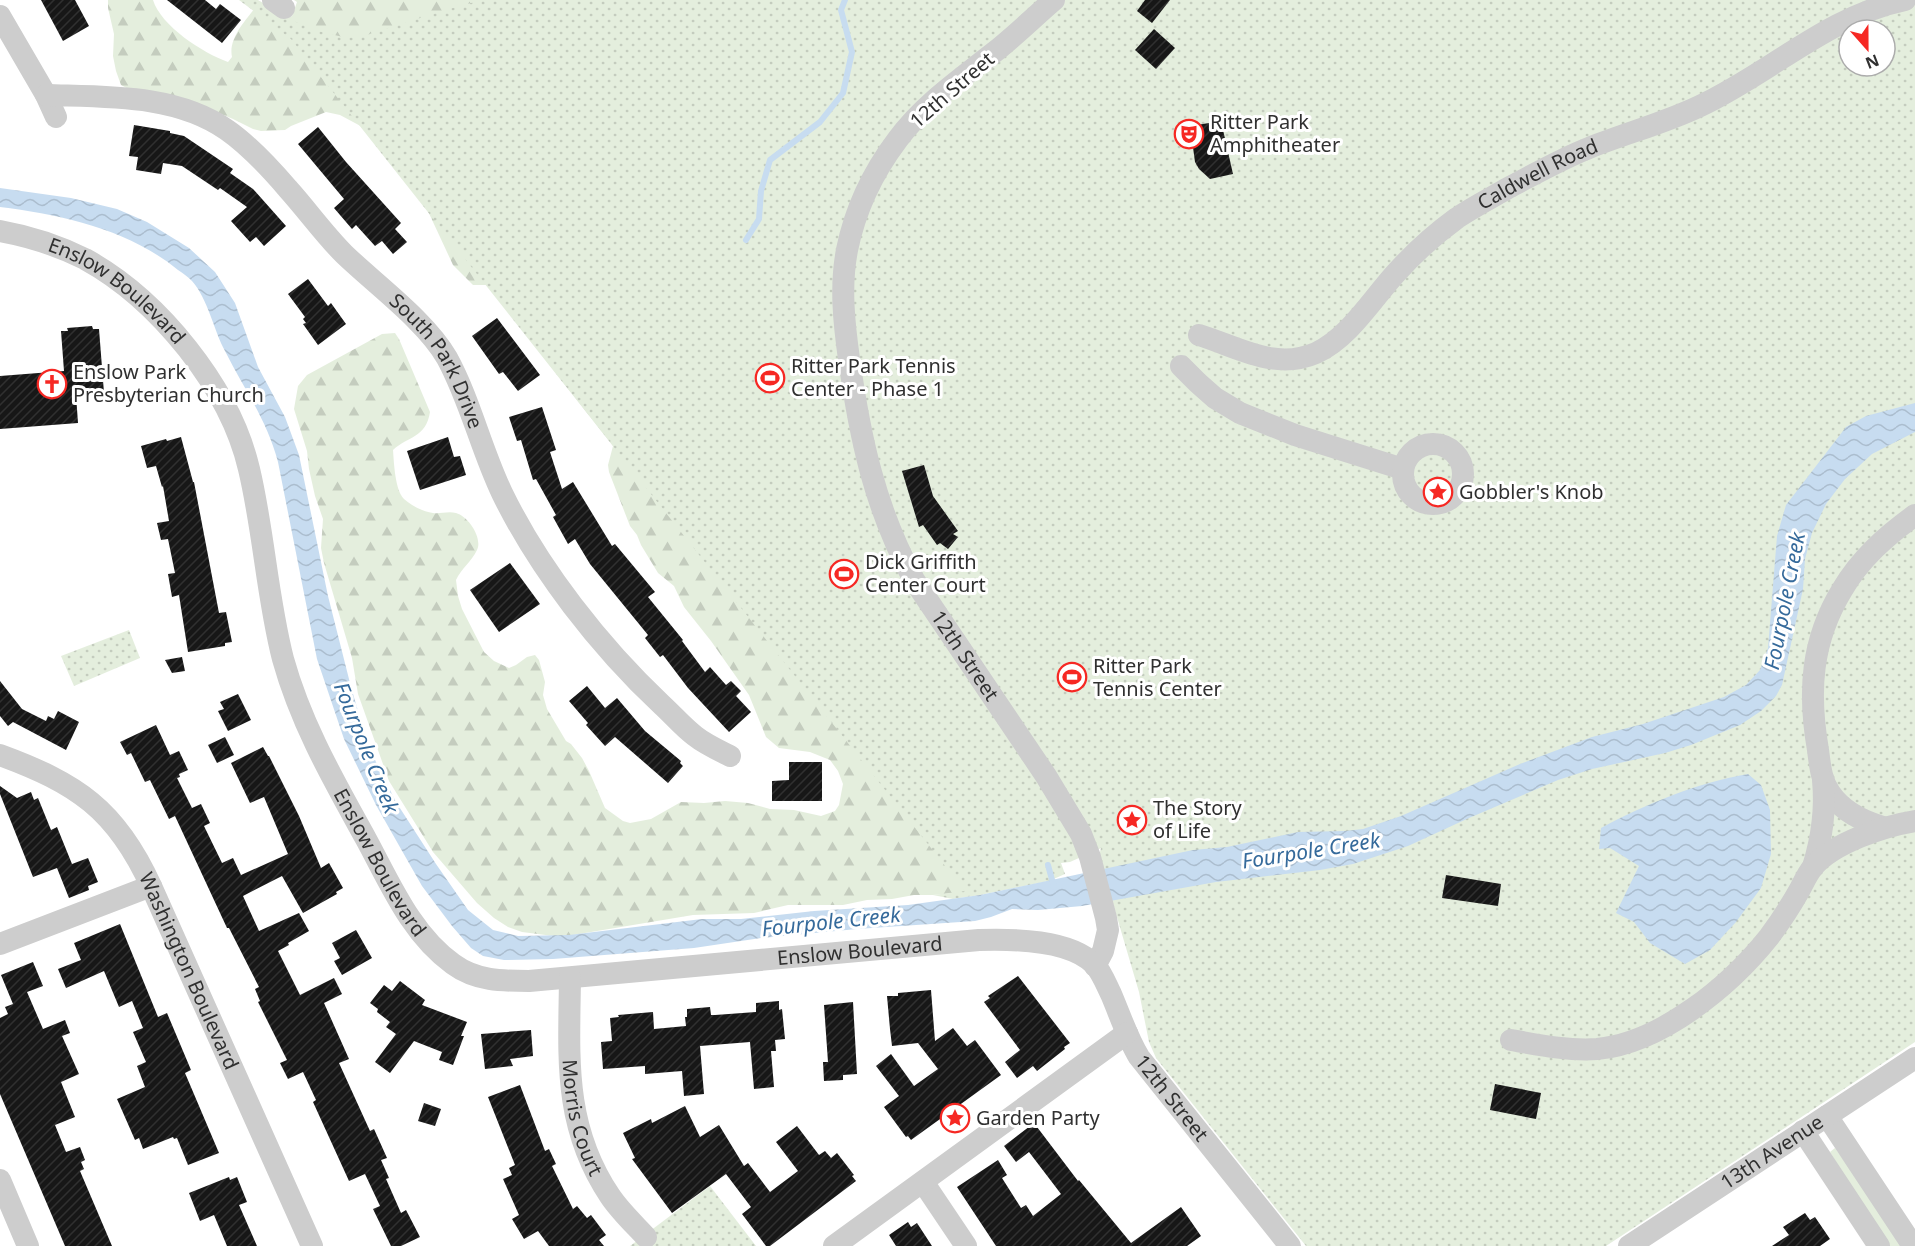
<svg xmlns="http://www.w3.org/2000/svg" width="1915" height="1246" viewBox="0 0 1915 1246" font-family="'Noto Sans',sans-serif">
  <defs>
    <pattern id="forest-firs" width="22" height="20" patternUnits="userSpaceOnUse" patternTransform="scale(1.5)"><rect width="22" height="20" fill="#e4eedd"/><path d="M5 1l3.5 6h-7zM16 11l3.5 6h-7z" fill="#c4ccbe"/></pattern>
    <pattern id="park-dots" width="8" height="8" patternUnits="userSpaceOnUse" patternTransform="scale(1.5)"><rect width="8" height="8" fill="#e4eedd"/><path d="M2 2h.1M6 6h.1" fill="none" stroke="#c4ccbe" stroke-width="1.8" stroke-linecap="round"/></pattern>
    <pattern id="water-waves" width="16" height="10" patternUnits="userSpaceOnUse" patternTransform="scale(1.5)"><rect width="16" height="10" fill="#c7dcf0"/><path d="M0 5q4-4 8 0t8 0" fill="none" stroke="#abbdce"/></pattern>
    <pattern id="building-hatch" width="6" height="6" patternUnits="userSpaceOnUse" patternTransform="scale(1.5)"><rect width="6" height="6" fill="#171717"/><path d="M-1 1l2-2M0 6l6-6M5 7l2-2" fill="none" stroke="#303030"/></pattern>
  </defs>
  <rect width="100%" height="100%" fill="#fff"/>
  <!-- grass -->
  <polygon fill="#e4eedd" points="1835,1148 1905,1246 1886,1246 1830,1152"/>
  <!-- forest -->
  <path fill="url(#forest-firs)" d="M108,0h45c8,26 50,53 75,62l4,-5c-4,-18 13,-36 23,-49l31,11 6,-3 5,-14 -3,-2h579l92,892 -32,3h-19l-22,4 -25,1 -24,5h-55l-34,8 -61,2 -132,22 -39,-5 -14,-5 -14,-9 -17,-15 -44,-51 -44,-71 -31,-87 -6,-36 -28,-95 -3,-15 2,-29 -8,-23 -6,-27 -2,-18 -13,-42 4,-23 9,-11 75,-41 13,-1 4,6 31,73c-4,26 -22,24 -37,38 1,13 2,40 11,49 7,6 19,13 29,14 7,1 15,-2 23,0 12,3 27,25 21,37 -5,11 -16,19 -21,30l2,16 4,13 22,43 10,9 15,7 7,-3 11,-8 8,-2 4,5 6,22 -2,13 4,14 19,32 5,3 11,14 7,13 16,37 18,13 7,2 21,-4 30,-17 23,1 21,-2 23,2 22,6 24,1 27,6 14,-5 4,-6 4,-21 -5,-13 -8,-11 -20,-8 -31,-4 -13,-11 -17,-42 -38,-54 -27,-34 -10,-21 -16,-13 -17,-28 -4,-10 -7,-9 -21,-54 -1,-7 5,-19 -126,-161h-14l-20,-20 -33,-71 -52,-64 -28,-15 -14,-3 -35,14 -6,4 -24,1 -8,-2 -20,-10 -39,-16 -60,-11 -13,-7 -5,-14 -3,-15 1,-22 -6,-26z"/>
  <!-- park -->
  <g fill="url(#park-dots)" fill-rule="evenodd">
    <path d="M239,0h19l38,22 26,10 25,6 19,-3 83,-26 33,-9h1433v1042l-309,204h-300l-150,-188 -7,-16 -10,-50 -40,-136 2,-8 -31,14 -9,1 4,11 -16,7 -69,14 -27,4 -20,-4 32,-4 -674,-852zM1849,30h36v36h-36z"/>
    <polygon points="129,630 140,658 74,686 61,656"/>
    <polygon points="710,1186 756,1246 630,1246"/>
  </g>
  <!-- water -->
  <g fill="url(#water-waves)">
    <path d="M0,188l71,10 46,11 30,13 42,26 26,24 20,31 23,64 27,50 14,38 29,141 23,91 18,61 27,54 40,62 32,46 25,20 25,6 51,-1 133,-16h39l73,-8 94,-6 72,-10 213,-45 34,-3 71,-15 47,-1 18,-2 38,-13 119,-52 72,-27 51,-13 81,-27 22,-12 14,-15 8,-22 9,-112 9,-31 60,-78 20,-11 49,-13v29l-43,22 -27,25 -19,25 -14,29 -7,26 -2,30 -21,96 -6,11 -15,15 -21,14 -49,20 -26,8 -73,16 -34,11 -89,38 -61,28 -55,18 -33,6 -104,12 -134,24 -44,4 -26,-1 -21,8 -16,4 -118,8 -96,9 -67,10 -141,11 -49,1 -21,-4 -12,-8 -19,-22 -30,-40 -46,-81 -32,-66 -27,-80 -39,-197c-11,-42 -34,-73 -53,-111 -11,-20 -17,-52 -33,-70 -4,-4 -9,-8 -14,-11 -50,-41 -116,-55 -178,-63z"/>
    <path d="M1748,774l13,11 9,25 1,44 -10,34 -25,34 -26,28 -25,14 -35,-21 -16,-21 -18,-9 23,-47 -29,-18 -11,1 2,-21c45,-24 98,-46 147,-54z"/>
  </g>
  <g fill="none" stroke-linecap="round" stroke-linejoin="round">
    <!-- stream -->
    <g stroke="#c7dcf0" stroke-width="6">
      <polyline points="746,240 759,219 761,191 770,160 820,122 843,93 852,52 841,10 845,0"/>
      <polyline points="1048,865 1054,887"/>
    </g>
  </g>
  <!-- building -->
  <g fill="url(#building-hatch)">
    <polygon points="41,0 75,0 89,26 63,41"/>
    <polygon points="167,0 205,0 216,9 220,4 241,20 222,43"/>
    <polygon points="1145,0 1170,0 1152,23 1137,11"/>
    <polygon points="1154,29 1175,48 1156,69 1135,50"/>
    <polygon points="1221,121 1233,174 1210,179 1199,169 1195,162 1192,140 1197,125"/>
    <polygon points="134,125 170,131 170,133 184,136 233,169 230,173 253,189 286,226 264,246 256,237 250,242 231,221 247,207 220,188 218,190 182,166 163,163 161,174 136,170 138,157 129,156"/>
    <polygon points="318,127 346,162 401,223 395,229 407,242 393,254 382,241 375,246 356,225 352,229 334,208 344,199 298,144"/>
    <polygon points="308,279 328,306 331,303 346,324 318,345 303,324 306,323 303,319 305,317 288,294"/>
    <polygon points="497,318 540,375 518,391 503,372 499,374 472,336"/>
    <polygon points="92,326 93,329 99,329 104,393 76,395 78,423 0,429 0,376 64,371 61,331 68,331 67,328"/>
    <polygon points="542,407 556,450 550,452 562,489 573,482 612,546 615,544 655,592 648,597 683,640 682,641 705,672 710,667 726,685 731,681 741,691 736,696 751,712 729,732 688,688 663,655 660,657 645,638 648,635 590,564 575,539 568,544 553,517 556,515 536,479 533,480 521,440 517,441 509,417"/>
    <polygon points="181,437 193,482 194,482 219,613 226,612 232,642 225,643 225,646 188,652 179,595 172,597 168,574 175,573 168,539 161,540 157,523 169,521 163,486 162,487 156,466 147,468 141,446 166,439 167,441"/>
    <polygon points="448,437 454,457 460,456 466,475 420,490 407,451"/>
    <polygon points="924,465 933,496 958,531 953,534 958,537 948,549 940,543 937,545 923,525 919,527 902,471"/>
    <polygon points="510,563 540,604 499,632 470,590"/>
    <polygon points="182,657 185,671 172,673 165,660"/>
    <polygon points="0,681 22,709 46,721 48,716 54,719 58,711 79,722 66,750 13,722 8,726 0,716"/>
    <polygon points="587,686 605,708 617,698 645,731 681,761 680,763 683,766 668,783 615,737 605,746 586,725 588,723 569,701"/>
    <polygon points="238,694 251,720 228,731 218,711 224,709 220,702"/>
    <polygon points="156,725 170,755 179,751 188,770 179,774 180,777 177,778 192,808 201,804 210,823 204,826 222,863 233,858 241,875 288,854 264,797 250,803 231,763 263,747 268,756 269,756 299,816 321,868 329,863 343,888 336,892 337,894 303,913 282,876 243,896 259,931 299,913 309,931 288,943 289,945 278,951 300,995 334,978 342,994 324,1003 349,1059 339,1063 370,1131 374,1129 387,1158 381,1160 389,1178 386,1179 401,1213 406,1210 420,1237 401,1246 391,1246 373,1209 380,1206 365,1174 349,1181 313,1102 316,1100 303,1072 288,1079 280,1063 287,1060 258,1002 260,1001 255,989 259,987 229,928 227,928 175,816 169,819 150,780 145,782 131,753 127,755 120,742"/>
    <polygon points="225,737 234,755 217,763 208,745"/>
    <polygon points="789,762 822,762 822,801 772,801 772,781 789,780"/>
    <polygon points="0,786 17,798 31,792 34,800 38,798 51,830 57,827 72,864 88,858 98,882 88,886 89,890 69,898 57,868 33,877 0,794"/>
    <polygon points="1446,875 1501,884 1498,906 1442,898"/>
    <polygon points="120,924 158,1017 167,1013 191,1070 185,1073 219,1153 188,1165 177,1138 174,1139 173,1137 143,1149 139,1138 135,1140 117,1099 145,1087 137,1066 146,1062 133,1032 143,1028 132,1001 119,1007 104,971 66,988 58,969 81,960 74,943"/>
    <polygon points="356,930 372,958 342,975 334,961 340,958 332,943"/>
    <polygon points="33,962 43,986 27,992 43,1029 65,1020 70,1033 62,1036 79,1074 61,1082 75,1117 55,1125 66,1152 80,1147 85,1160 81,1162 84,1169 80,1171 112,1246 65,1246 0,1094 0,1018 8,1014 5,1007 13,1004 1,975"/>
    <polygon points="1018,976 1070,1043 1064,1047 1065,1049 1037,1071 1033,1066 1017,1078 1005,1062 1020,1050 984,1002 990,998 988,996"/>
    <polygon points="400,981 425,1000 422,1005 467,1022 461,1036 464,1036 453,1065 439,1060 442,1052 414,1041 390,1073 375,1062 396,1034 386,1027 390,1022 377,1012 378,1009 370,1003 384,985 392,991"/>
    <polygon points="931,990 935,1041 953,1028 967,1046 975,1040 1001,1075 911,1140 908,1136 906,1137 884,1107 899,1096 876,1066 891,1054 914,1086 938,1069 918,1043 892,1046 890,1029 887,996 898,996 898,993"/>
    <polygon points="779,1001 779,1010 782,1009 785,1039 775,1040 776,1051 771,1051 774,1087 754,1089 750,1042 700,1046 704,1094 684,1096 682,1071 645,1074 645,1066 603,1069 601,1042 612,1041 610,1018 619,1017 618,1015 653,1012 654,1029 686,1026 685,1017 687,1017 687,1009 710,1007 711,1015 715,1015 756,1012 756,1003"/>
    <polygon points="853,1002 857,1074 843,1075 843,1080 824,1081 823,1062 828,1062 824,1005"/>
    <polygon points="531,1030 533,1056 510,1059 513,1066 485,1069 481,1034"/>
    <polygon points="1495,1084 1541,1093 1536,1119 1490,1110"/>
    <polygon points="520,1085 545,1151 549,1149 556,1164 552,1166 573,1209 577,1206 587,1218 591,1215 606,1235 599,1240 604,1246 549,1246 538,1231 524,1239 512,1219 519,1215 503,1179 512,1175 509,1168 515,1165 488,1097"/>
    <polygon points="424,1103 441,1109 435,1126 418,1121"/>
    <polygon points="685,1106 700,1137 719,1125 744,1166 748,1163 770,1192 798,1171 776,1142 797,1126 819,1155 825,1151 831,1158 837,1153 854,1175 852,1176 856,1181 770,1246 766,1246 742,1214 751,1207 726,1174 672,1213 632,1159 635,1158 623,1133 651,1119 652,1123"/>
    <polygon points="1034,1123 1078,1181 1079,1180 1131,1243 1181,1207 1201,1236 1187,1246 996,1246 957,1187 998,1160 1007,1175 1002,1178 1021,1208 1026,1205 1033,1216 1061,1194 1029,1152 1016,1162 1004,1146"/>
    <polygon points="229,1177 230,1180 237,1177 247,1202 239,1205 257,1246 227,1246 214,1215 200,1221 189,1193"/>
    <polygon points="1805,1213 1810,1220 1815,1217 1830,1239 1820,1246 1772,1246 1789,1235 1783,1227"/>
    <polygon points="908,1222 911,1227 917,1223 932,1246 896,1246 889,1235"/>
  </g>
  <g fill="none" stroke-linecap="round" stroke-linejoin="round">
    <!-- minor -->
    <g stroke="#cdcdcd" stroke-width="22">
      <polyline points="273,0 284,8"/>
      <path id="s1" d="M1054,0c-21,18 -40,37 -62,54 -33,26 -69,51 -94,85 -25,33 -43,71 -51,111 -7,36 -3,73 2,109 11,79 26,150 65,221l132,196 35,58 9,23 16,61 2,12 -5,21 -8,15"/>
      <polyline points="0,16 46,95 56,117"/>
      <path id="s2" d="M46,95c60,2 130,-1 181,35 23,16 43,38 61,59 19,21 36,45 56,65 31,30 82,67 103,104 23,42 34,91 55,135 37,76 98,154 160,212 11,10 21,22 33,31 10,8 23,14 35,20"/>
      <path id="s3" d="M0,231c28,5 59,15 85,28 73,40 145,128 164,210 15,63 18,128 34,190 18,65 51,122 83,180 24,44 45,95 87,125 23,17 49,17 76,17l450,-41c33,-1 91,-1 116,25 7,8 11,19 16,29 9,21 16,43 28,63l151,189"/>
      <path id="s4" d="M1199,335c39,12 76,36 117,18 33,-15 57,-55 80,-80 18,-20 39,-39 61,-55 16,-11 34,-20 51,-30 27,-14 53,-29 81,-40 37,-15 76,-25 111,-42 69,-32 128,-90 205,-106"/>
      <polyline points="1181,366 1198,383 1215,398 1240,413 1295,435 1403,469"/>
      <circle cx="1433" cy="474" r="30"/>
      <path id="s5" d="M0,755c76,28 116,54 151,131l161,360"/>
      <path d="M1883,827c-21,-6 -40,-15 -53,-34 -9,-13 -10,-28 -12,-43 -10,-58 -7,-109 24,-160 18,-31 44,-54 73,-75"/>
      <path d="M1813,867c9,-29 13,-56 10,-87"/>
      <polyline points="0,944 151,886"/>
      <path id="s6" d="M570,978c-1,80 -7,148 40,218 10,15 24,28 36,41"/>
      <path d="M1511,1040c28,5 57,11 86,9 64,-6 133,-63 172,-112 11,-15 21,-30 30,-46 4,-7 8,-17 14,-24 20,-24 71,-41 102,-46"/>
      <polyline points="1827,1116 1913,1246"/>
      <polyline points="1803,1131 1879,1246"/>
      <polyline points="0,1180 28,1246"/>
      <polyline points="923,1182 966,1246"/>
      <polyline points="834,1246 1127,1033"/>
      <path id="s7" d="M1629,1246l286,-188"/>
    </g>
  </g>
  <!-- icons -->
  <defs>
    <g id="theatre-ring" transform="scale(1.5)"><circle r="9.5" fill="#fff" stroke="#f62823" stroke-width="1.5"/><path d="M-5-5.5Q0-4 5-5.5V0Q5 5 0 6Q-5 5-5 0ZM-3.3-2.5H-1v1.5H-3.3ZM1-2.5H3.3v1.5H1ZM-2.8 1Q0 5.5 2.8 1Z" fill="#f62823"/></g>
    <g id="stadium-ring" transform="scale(1.5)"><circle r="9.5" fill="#fff" stroke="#f62823" stroke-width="1.5"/><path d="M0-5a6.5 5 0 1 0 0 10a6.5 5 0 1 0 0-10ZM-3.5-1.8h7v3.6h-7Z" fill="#f62823"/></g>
    <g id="church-ring" transform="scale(1.5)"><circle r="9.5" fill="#fff" stroke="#f62823" stroke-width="1.5"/><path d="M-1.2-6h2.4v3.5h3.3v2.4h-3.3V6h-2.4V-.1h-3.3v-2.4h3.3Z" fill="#f62823"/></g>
    <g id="sight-ring" transform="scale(1.5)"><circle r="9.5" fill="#fff" stroke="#f62823" stroke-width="1.5"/><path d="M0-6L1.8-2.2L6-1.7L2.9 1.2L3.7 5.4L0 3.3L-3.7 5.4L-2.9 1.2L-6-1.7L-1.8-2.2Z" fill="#f62823"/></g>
  </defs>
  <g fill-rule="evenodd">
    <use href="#theatre-ring" x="1189" y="134"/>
    <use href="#stadium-ring" x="770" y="378"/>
    <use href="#church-ring" x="52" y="384"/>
    <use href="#sight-ring" x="1438" y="492"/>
    <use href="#stadium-ring" x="844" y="574"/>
    <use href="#stadium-ring" x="1072" y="677"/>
    <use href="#sight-ring" x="1132" y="820"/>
    <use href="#sight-ring" x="955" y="1118"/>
  </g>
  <g text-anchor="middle" stroke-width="6" stroke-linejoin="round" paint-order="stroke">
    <!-- street labels -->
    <g font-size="20" fill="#303030" stroke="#fff">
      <text transform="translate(952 90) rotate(-41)" y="7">12th Street</text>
      <text dy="7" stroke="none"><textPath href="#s4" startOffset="410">Caldwell Road</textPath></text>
      <text dy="7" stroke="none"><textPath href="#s3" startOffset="134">Enslow Boulevard</textPath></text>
      <text dy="7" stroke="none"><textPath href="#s2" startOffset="502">South Park Drive</textPath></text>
      <text dy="7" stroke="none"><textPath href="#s1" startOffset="765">12th Street</textPath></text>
      <text dy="7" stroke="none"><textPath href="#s3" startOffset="782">Enslow Boulevard</textPath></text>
      <text dy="7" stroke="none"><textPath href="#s3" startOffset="1320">Enslow Boulevard</textPath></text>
      <text dy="7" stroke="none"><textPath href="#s5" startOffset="300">Washington Boulevard</textPath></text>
      <text dy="7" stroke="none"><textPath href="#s3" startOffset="1716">12th Street</textPath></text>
      <text dy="7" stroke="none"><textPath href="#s6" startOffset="141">Morris Court</textPath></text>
      <text dy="7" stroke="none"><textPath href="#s7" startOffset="171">13th Avenue</textPath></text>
    </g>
    <!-- poi labels -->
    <g font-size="20" fill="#303030" stroke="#fff" text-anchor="start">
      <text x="1210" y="129">Ritter Park<tspan x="1210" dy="23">Amphitheater</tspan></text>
      <text x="791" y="373">Ritter Park Tennis<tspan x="791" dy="23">Center - Phase 1</tspan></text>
      <text x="73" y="379">Enslow Park<tspan x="73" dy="23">Presbyterian Church</tspan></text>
      <text x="1459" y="499">Gobbler's Knob</text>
      <text x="865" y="569">Dick Griffith<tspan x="865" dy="23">Center Court</tspan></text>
      <text x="1093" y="673">Ritter Park<tspan x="1093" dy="23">Tennis Center</tspan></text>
      <text x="1153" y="815">The Story<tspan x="1153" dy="23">of Life</tspan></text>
      <text x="976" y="1125">Garden Party</text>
    </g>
    <!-- water labels -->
    <g font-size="21" font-style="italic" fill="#356a9b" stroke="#fff">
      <text transform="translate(1785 601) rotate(-79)" y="7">Fourpole Creek</text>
      <text transform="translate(366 748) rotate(68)" y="7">Fourpole Creek</text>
      <text transform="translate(1311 851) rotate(-9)" y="7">Fourpole Creek</text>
      <text transform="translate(831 922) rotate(-6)" y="7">Fourpole Creek</text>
    </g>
  </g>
  <!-- north arrow -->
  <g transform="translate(1867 48) rotate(159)"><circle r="28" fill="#ffffff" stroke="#acacac" stroke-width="1.5"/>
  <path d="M0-4.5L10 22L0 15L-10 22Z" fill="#f62823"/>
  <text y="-9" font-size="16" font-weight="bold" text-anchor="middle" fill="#303030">N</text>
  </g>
</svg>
